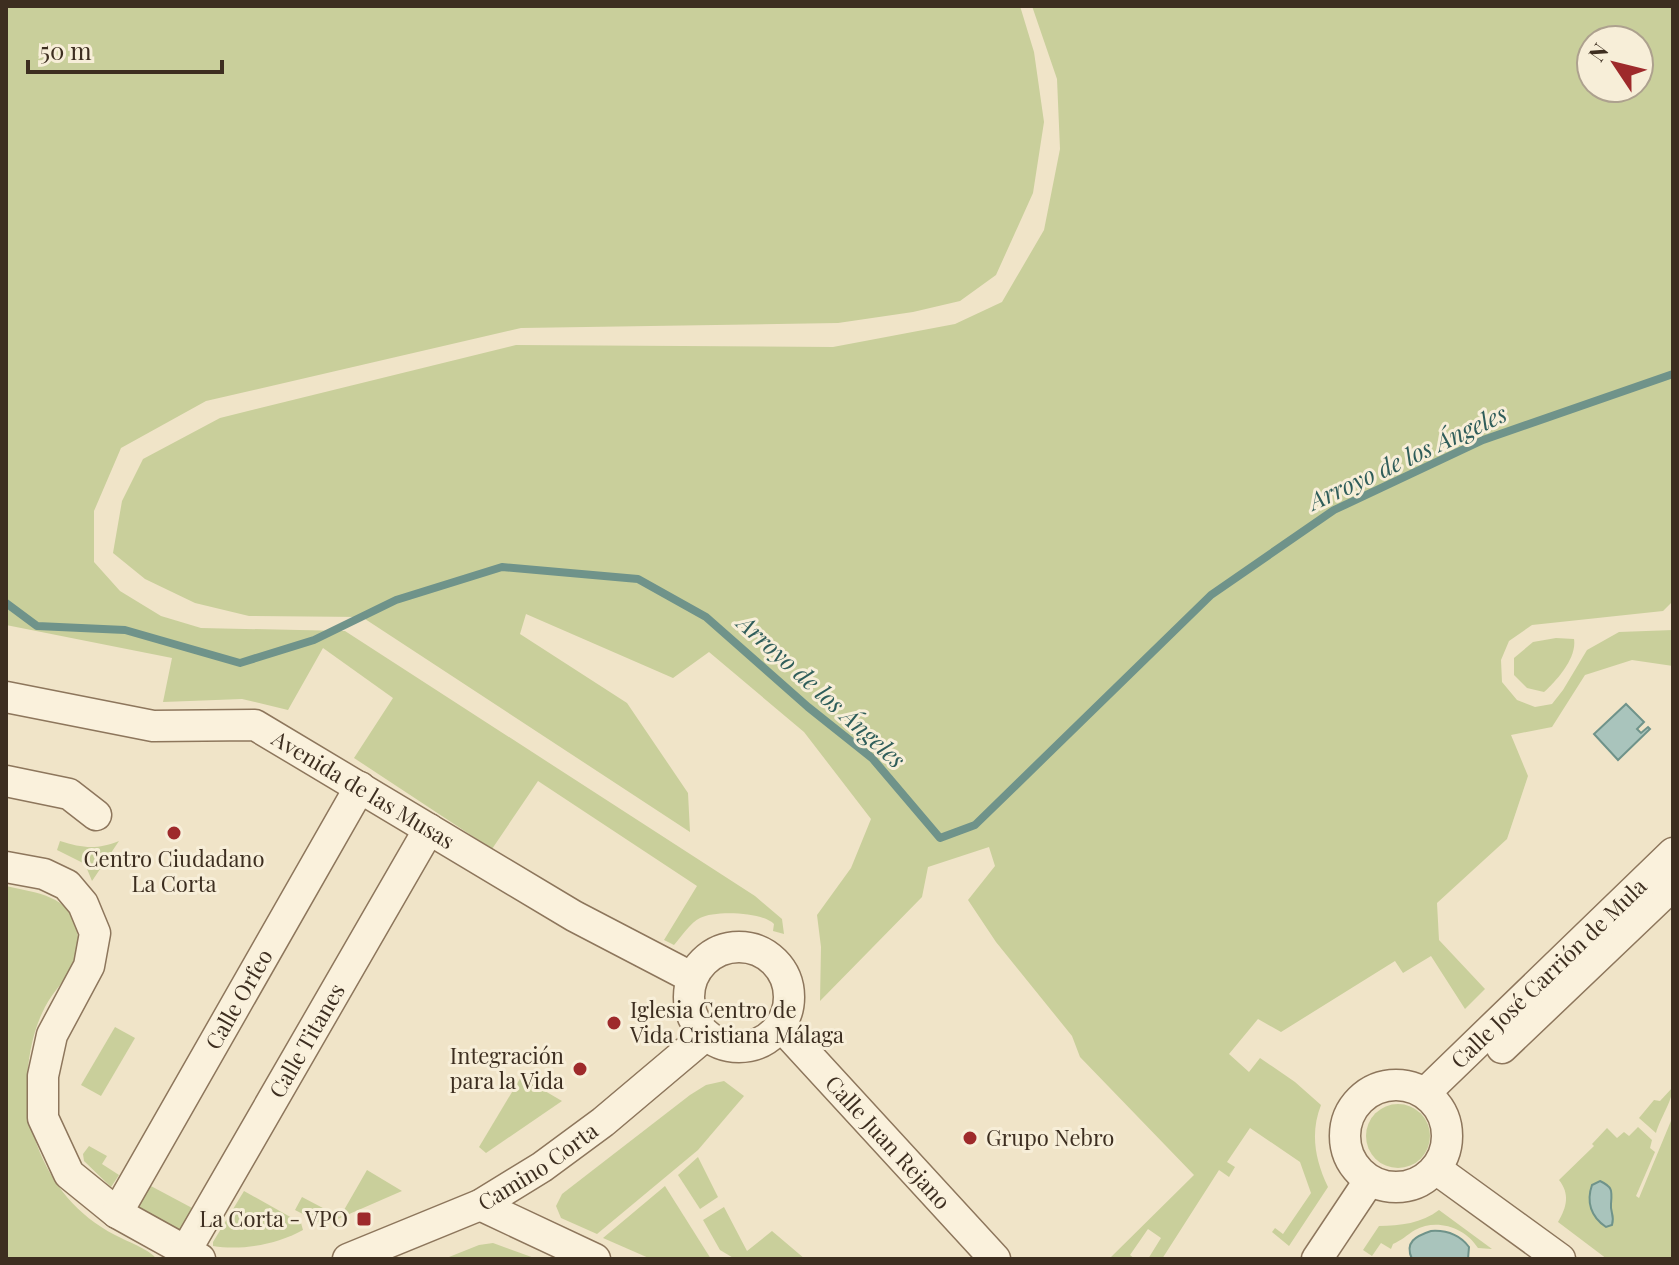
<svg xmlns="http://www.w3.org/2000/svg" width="1679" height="1265" viewBox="0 0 1679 1265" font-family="'Playfair Display',serif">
  <rect width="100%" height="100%" fill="#f0e4c8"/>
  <!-- green -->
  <g fill="#c9cf9b" fill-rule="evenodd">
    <path d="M6,6h1014l14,46 10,70 -11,71 -37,82 -36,26 -47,11 -75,11 -317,5 -315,73 -85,47 -27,63v51l26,29 41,25 40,12 144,3 410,265 27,23 2,15 -11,-3 1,-7c-11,-12 -59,-14 -74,-6 -9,4 -19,19 -26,27l-10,-5 33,-54 -159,-105 -46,68 -138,-91 39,-60 -70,-50 -35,62 -46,-11 -79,3 9,-44 -166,-33z"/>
    <path d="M1032,6h641v595l-10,10 -131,14 -23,16 -8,19 1,22 15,18 18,7 17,-3 11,-14 24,-40 32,-18 54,-2v36l-41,-6 -47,15 -33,52 -41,8 17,41 -21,63 -70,64 2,37 46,49 -20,20 -34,-53 -28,17 -8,-12 -114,71 -23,-13 -29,35 20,18 11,-14 35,24 26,23c-11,28 -6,55 7,82l-39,59 -17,-14 3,-4 8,6 28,-41 -11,-31 -50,-34 -23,34 8,5 -6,10 -10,-7 -57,89h-14l13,-21 -13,-9 -18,26 5,4h-26l85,-84 -114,-118 -8,-21 -76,-94 -28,-42 27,-34 -6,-19 -61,20 -6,30 -102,104 1,-54 -4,-32 34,-47 20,-49 -67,-87 -95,-80 -36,26 -147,-64 -6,20 107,69 61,90 2,39 -328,-215 -113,-1 -54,-13 -50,-24 -32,-26 9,-52 21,-42 77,-41 296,-73 317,2 122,-23 47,-22 42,-72 16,-81 -3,-70zM1591,40h48v48h-48z"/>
    <path d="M1556,638l18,1c3,19 -17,41 -30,53l-17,-4 -13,-13v-17l19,-16z"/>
    <path d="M60,841c22,7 37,9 59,0l-27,40 -7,-17 -28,-14z"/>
    <path d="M6,886c30,7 65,9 71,45 2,9 2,21 -2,30 -7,17 -22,30 -30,46 -20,38 -24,97 -8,138 15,40 40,70 78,90 13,7 32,13 42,24h-151z"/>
    <polygon points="115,1027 135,1038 101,1096 81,1085"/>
    <polygon points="521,1077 562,1101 486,1153 479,1147"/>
    <polygon points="724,1081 744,1096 698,1150 597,1234 561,1218 556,1206 562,1194 690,1095 706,1085"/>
    <path d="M1673,1087c0,12 -13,32 -17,46l-17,-15 15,-18 6,1z"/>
    <circle cx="1398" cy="1136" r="32"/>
    <path d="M1673,1116v143h-66l-49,-37c9,-15 12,-28 1,-42l35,-34 -2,-2 15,-16 10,10 7,-6 5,4 9,-9 14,13 -2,8 5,4 -19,44 3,2z"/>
    <polygon points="89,1146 107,1156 102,1164 119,1175 111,1187 84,1161 83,1154"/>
    <polygon points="698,1157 718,1197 700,1209 678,1175"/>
    <polygon points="367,1170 402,1191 324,1225 295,1210 302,1197 340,1217"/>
    <polygon points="149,1185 194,1209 198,1214 178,1233 140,1213 135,1201"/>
    <polygon points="665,1186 711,1259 651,1259 603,1238"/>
    <path d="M244,1191l57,32 2,7c-25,14 -61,21 -90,16v-4z"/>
    <polygon points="724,1207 747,1251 772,1231 805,1259 735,1259 720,1250 703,1220"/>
    <path d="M1439,1210l53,39 -14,-1c-13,-21 -42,-30 -63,-18 -8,5 -13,10 -22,14l-2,5 -10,-6 -9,13 -9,-6 16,-24c21,0 43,-3 60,-16z"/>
    <polygon points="493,1243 537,1259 444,1259 479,1245"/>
  </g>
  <!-- water -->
  <g fill="#a9c4bc" stroke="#6f938a" stroke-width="2">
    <polygon points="1626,704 1644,722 1637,729 1641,733 1648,727 1650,729 1618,760 1594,734"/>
    <path d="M1600,1181c13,6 12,10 11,23 -1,9 4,11 1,21l-6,2c-15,-10 -20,-25 -14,-42z"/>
    <path d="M1431,1231c15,-1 28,3 38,16l-1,12h-56c-8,-17 4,-23 19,-28z"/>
  </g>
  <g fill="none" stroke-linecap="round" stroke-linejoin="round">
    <!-- stream -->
    <polyline stroke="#6f938a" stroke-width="8" points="6,603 37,626 125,630 240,663 314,640 396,600 502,567 638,579 706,617 808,707 872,758 940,838 975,825 1211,595 1334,510 1483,440 1673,374"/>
    <!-- minor casing -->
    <g stroke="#8d765c" stroke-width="33">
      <g id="minor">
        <path id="s1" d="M6,697l147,29 102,-1 319,191 117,61"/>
        <polyline points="6,781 69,794 96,815"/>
        <polyline points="6,867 44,874 67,885 83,904 95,933 89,966 52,1035 43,1076 43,1118 69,1174 117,1213 200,1259"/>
        <circle cx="739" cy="997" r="50"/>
        <path id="s2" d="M781,1026l214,233"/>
        <polyline points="1502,1048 1673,885"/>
        <circle cx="1396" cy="1136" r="51"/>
        <path id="s3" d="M1425,1093l248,-240"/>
        <polyline points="1436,1169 1560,1259"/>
        <polyline points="480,1205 595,1259"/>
        <path id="s4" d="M117,1213l243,-426"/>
        <path id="s5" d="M185,1252l244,-423"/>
        <path id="s6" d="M348,1259l132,-54 62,-38 61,-45 102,-86"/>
        <polyline points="1317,1259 1369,1181"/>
      </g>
    </g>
    <!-- minor -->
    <use href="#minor" stroke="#faf1dc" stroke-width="30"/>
  </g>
  <!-- markers -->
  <g fill="#9e2a2b" stroke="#f7eed8" stroke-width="3">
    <circle cx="174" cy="833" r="8"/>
    <circle cx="614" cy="1023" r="8"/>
    <circle cx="580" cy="1069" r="8"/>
    <circle cx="970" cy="1138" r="8"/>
    <rect x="356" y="1211" width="16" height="16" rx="4"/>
  </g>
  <g text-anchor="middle" stroke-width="6" stroke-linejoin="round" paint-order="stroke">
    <!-- street labels -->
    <g font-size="22" fill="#3d2e20" stroke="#f7eed8">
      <text dy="8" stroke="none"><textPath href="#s1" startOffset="378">Avenida de las Musas</textPath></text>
      <text dy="8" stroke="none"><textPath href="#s3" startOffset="172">Calle José Carrión de Mula</textPath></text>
      <text dy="8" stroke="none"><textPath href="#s4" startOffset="246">Calle Orfeo</textPath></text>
      <text dy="8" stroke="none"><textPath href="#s5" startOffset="244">Calle Titanes</textPath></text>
      <text dy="8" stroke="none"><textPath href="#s2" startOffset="158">Calle Juan Rejano</textPath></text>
      <text dy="8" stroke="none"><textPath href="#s6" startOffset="212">Camino Corta</textPath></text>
    </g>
    <!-- poi labels -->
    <g font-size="22" fill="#3d2e20" stroke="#f7eed8" text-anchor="start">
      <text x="174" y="867" text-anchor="middle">Centro Ciudadano<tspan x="174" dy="25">La Corta</tspan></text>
      <text x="630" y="1018">Iglesia Centro de<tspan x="630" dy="25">Vida Cristiana Málaga</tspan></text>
      <text x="564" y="1064" text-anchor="end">Integración<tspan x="564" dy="25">para la Vida</tspan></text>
      <text x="986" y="1146">Grupo Nebro</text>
      <text x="348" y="1227" text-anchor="end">La Corta - VPO</text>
    </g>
    <!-- water labels -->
    <g font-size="24" font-style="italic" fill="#2f5d5a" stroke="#f7eed8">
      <text transform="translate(1408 458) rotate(-25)" y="8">Arroyo de los Ángeles</text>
      <text transform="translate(821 692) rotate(42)" y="8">Arroyo de los Ángeles</text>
    </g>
  </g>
  <!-- border -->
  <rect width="1679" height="1265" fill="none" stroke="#3d2e20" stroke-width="16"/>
  <!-- north arrow -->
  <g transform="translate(1615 64) rotate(305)"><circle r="38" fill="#f7eed8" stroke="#ada18e" stroke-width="2"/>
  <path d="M0-6L14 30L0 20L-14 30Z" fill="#9e2a2b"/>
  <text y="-12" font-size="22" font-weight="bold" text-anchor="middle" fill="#3d2e20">N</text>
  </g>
  <!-- scale -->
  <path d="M28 60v12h194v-12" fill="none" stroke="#3d2e20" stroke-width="4"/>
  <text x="40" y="60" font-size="24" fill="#3d2e20" stroke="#f7eed8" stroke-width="6" paint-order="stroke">50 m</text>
</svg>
